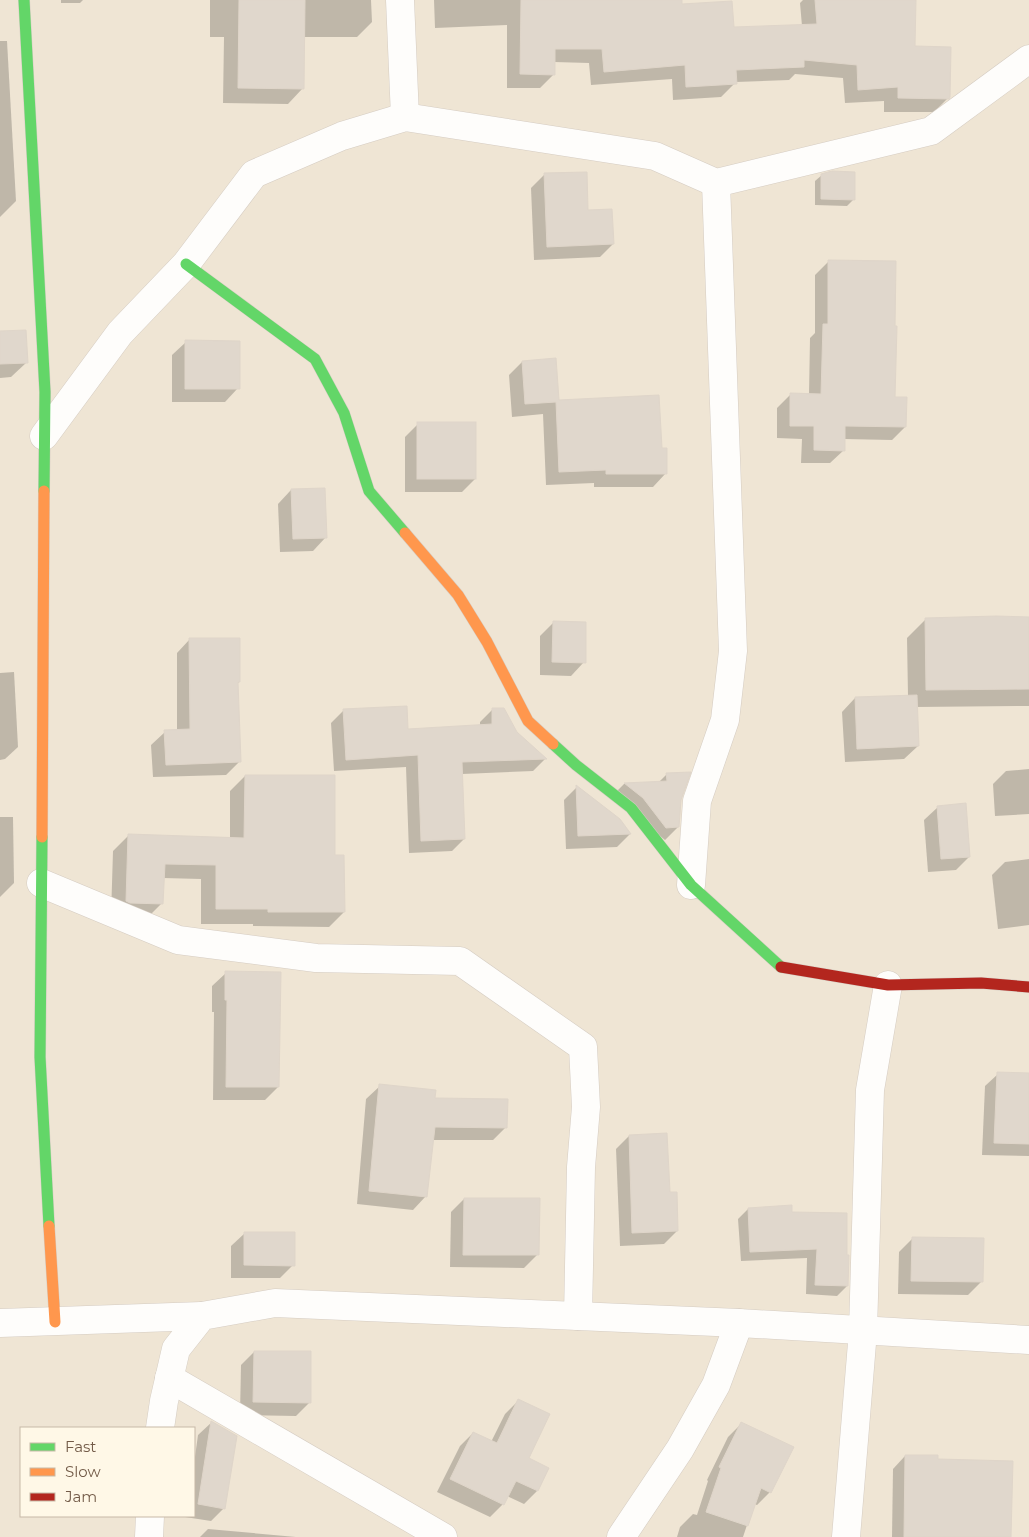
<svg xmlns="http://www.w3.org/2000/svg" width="1029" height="1537" viewBox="0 0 1029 1537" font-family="Montserrat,sans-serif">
  <rect width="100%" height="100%" fill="#f6f1e7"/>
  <!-- residential -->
  <path fill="#efe5d4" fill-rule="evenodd" d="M0,0h1029v1537h-1029zM21,1428h173v88h-173z"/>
  <!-- shadow -->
  <g fill="#0003">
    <polygon points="61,0 83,0 80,3 61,3"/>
    <polygon points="210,0 371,0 372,22 357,37 303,37 303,88 288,104 223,103 224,37 210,37"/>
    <polygon points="434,0 680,0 681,5 733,28 802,26 800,3 803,0 914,0 914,47 949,97 934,112 884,112 884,101 845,103 843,78 795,74 789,80 736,82 721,97 673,100 672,79 591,85 589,63 554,62 554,74 540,88 507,88 507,25 435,28"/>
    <polygon points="0,41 7,41 16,201 0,217"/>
    <polygon points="544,175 587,211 613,244 600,257 534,260 531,188"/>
    <polygon points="822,175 854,199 847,206 815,205 815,181"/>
    <polygon points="829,261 894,398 905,427 892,440 844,439 844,450 830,463 801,463 802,439 777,438 777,408 791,394 809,395 810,338 815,333 815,275"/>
    <polygon points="0,333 27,362 11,377 0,378"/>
    <polygon points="186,342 238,388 225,402 172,402 172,355"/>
    <polygon points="522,362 558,401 661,450 666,473 653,487 594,487 594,483 546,485 543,414 512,417 509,375"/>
    <polygon points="418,424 475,479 462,492 405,492 405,437"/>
    <polygon points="291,490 326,537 313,551 280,552 278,504"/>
    <polygon points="1029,618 1029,706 916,707 918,746 904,759 845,762 842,712 855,698 908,696 907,638 925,620"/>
    <polygon points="554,622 584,662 571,676 540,675 540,636"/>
    <polygon points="190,639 239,682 237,684 240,761 226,775 153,777 151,745 165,732 177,731 177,653"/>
    <polygon points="14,672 18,747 5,759 0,760 0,673"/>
    <polygon points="492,710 545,759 533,771 462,774 464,839 452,851 409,853 406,767 334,771 331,723 343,711 407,730 480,726 480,722"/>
    <polygon points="1029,769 1029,814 995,816 993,784 1006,771"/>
    <polygon points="667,774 680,799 678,827 665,840 612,796 624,784 659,782"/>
    <polygon points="245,776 334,856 344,912 329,927 253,926 253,924 201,924 201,879 163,878 162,903 147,918 111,916 113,851 128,836 230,838 230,791"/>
    <polygon points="577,787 630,834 617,847 566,849 564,800"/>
    <polygon points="938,807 969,857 956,870 928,872 924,820"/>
    <polygon points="0,817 13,817 14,883 0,897"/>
    <polygon points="1029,859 1029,925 998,929 992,875 1005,862"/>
    <polygon points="226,973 278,1087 265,1100 213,1100 214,1012 212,1012 212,986"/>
    <polygon points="998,1074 1029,1074 1029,1156 982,1155 985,1086"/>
    <polygon points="380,1086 433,1099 506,1127 493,1140 432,1140 426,1196 413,1210 357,1204 366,1099"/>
    <polygon points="629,1136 669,1193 677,1231 664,1244 620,1246 616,1149"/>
    <polygon points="464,1199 537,1255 524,1268 450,1267 451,1212"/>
    <polygon points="748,1209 791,1213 847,1286 837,1296 806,1294 807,1258 741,1261 738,1219"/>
    <polygon points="245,1233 293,1265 280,1278 231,1278 231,1246"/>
    <polygon points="913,1238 982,1281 968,1295 898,1294 899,1252"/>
    <polygon points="254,1352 310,1402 296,1416 240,1415 241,1365"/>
    <polygon points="518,1401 527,1459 548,1469 537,1491 524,1504 507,1496 503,1504 490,1517 437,1492 460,1446 473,1433 491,1442 505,1414"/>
    <polygon points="212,1422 224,1508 211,1521 185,1517 185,1516 194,1516 194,1464 198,1435"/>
    <polygon points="741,1424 770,1492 757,1505 754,1504 743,1537 677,1537 680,1527 693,1514 697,1515 708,1481 707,1480 728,1437"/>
    <polygon points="905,1456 1010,1537 892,1537 893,1469"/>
    <polygon points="208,1529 296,1537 200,1537"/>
  </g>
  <!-- building -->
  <g fill="#e0d7cc" stroke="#dfd5c9">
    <polygon points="239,0 305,0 304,89 238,88"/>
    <polygon points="521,0 682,0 682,4 732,1 734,27 817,24 815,0 916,0 915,46 951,47 950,97 949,99 898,98 898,87 858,90 857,65 804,60 804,67 736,70 737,84 686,87 685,65 604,72 602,49 555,49 555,75 520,74"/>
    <polygon points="832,171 855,172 855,200 821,199 821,174"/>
    <polygon points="587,172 588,210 612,209 614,244 547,247 544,173"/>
    <polygon points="828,260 896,261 895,326 897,326 895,397 907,397 906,427 845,426 845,451 814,450 814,426 790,426 790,393 821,394 823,324 828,324"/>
    <polygon points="26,330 28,363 0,364 0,331"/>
    <polygon points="185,340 240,341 240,389 185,389"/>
    <polygon points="556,358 559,400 659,395 662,448 667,448 667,474 606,474 606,470 559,472 556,402 525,404 522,361"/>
    <rect x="417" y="422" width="59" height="57"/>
    <polygon points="325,488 327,538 293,539 291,489"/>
    <polygon points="997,616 1029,617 1029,689 926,690 925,618"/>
    <polygon points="553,621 586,622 586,663 552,662"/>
    <polygon points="189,638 240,638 240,682 238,682 241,762 166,765 164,730 190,729"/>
    <polygon points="917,695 919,746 857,749 855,697"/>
    <polygon points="407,706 408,729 492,724 492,708 504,708 517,732 547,759 462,762 465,839 421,841 418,755 346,760 343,709"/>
    <polygon points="691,772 681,800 679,827 666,828 643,798 624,783 667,781 666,773"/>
    <polygon points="245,775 335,775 335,855 344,855 345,912 268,912 268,909 216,909 216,865 165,864 163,904 130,903 126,901 128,834 244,838"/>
    <polygon points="576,785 620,819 631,834 578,836"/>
    <polygon points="966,803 970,857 941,859 937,806"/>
    <polygon points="225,971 281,972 279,1087 226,1087 227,1000 225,1000"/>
    <polygon points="997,1072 1029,1073 1029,1144 994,1143"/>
    <polygon points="379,1084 436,1090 435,1098 508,1099 507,1128 435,1127 427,1197 369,1191"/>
    <polygon points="667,1133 670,1192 677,1192 678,1231 632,1233 629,1135"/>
    <polygon points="464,1198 540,1198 539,1255 463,1255"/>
    <polygon points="792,1205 792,1212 847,1213 847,1255 849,1255 848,1286 815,1285 817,1249 750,1252 748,1208"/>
    <polygon points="244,1232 295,1232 295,1266 244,1265"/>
    <polygon points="912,1237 984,1238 983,1282 911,1281"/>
    <polygon points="254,1351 311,1351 311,1403 253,1402"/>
    <polygon points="518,1399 550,1414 529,1458 549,1468 538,1491 516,1481 504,1505 450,1479 473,1432 497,1443"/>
    <polygon points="211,1421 237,1436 225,1509 198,1504"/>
    <polygon points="741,1422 794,1447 771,1493 761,1488 748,1526 706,1512 721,1468 719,1467"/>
    <polygon points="905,1455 938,1455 938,1459 1013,1461 1011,1537 904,1537"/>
  </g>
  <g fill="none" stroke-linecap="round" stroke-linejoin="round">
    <!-- street casing -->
    <g stroke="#d5ccc2" stroke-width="29">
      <g id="street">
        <polyline points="400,0 405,117"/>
        <polyline points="44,436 120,333 186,264 254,174 342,136 405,117 655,156 716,183 931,131 1029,59"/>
        <polyline points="41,883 178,940 316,958 460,961 583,1047 586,1107 581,1167 578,1316"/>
        <polyline points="691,885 697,801 725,720 733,651 716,183"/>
        <polyline points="0,1323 202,1316"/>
        <polyline points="169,1378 443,1537"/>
        <polyline points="160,1428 164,1401 176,1349 202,1316 275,1303 739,1323 1029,1340"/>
        <polyline points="149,1537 150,1516"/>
        <polyline points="621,1537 680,1449 716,1385 739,1323"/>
        <polyline points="846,1537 863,1331 870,1090 888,985"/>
      </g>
    </g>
    <!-- fast casing -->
    <g stroke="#d6cdc4" stroke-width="12">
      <g id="fast">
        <polyline points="24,0 45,392 44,491"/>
        <polyline points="186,264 315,359 344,413 369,491 405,533"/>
        <polyline points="553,744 576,765 631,808 691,885 781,967"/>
        <polyline points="42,837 40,1057 49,1226"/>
      </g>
    </g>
    <!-- slow casing -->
    <g stroke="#d6cdc4" stroke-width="12">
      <g id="slow">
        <polyline points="405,533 458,595 487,642 528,721 553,744"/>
        <polyline points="42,837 44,491"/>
        <polyline points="49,1226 55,1322"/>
      </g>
    </g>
    <!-- jam casing -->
    <g stroke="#d6cdc4" stroke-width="12">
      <polyline id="jam" points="781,967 888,985 981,983 1029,987"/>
    </g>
    <!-- street -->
    <use href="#street" stroke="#fefdfb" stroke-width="28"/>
    <!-- fast -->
    <use href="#fast" stroke="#63d668" stroke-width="11"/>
    <!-- slow -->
    <use href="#slow" stroke="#ff974d" stroke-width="11"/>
    <!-- jam -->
    <use href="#jam" stroke="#b3261e" stroke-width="11"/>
  </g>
  <!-- legend -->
  <rect x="20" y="1427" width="175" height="90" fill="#fff8e7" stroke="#c7b9a7"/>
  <rect x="30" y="1443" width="25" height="8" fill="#63d668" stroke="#c7b9a7"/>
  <text x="65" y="1452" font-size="15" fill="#735b48">Fast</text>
  <rect x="30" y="1468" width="25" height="8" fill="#ff974d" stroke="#c7b9a7"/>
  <text x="65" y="1477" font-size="15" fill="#735b48">Slow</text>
  <rect x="30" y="1493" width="25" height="8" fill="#b3261e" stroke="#c7b9a7"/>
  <text x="65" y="1502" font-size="15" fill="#735b48">Jam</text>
</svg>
